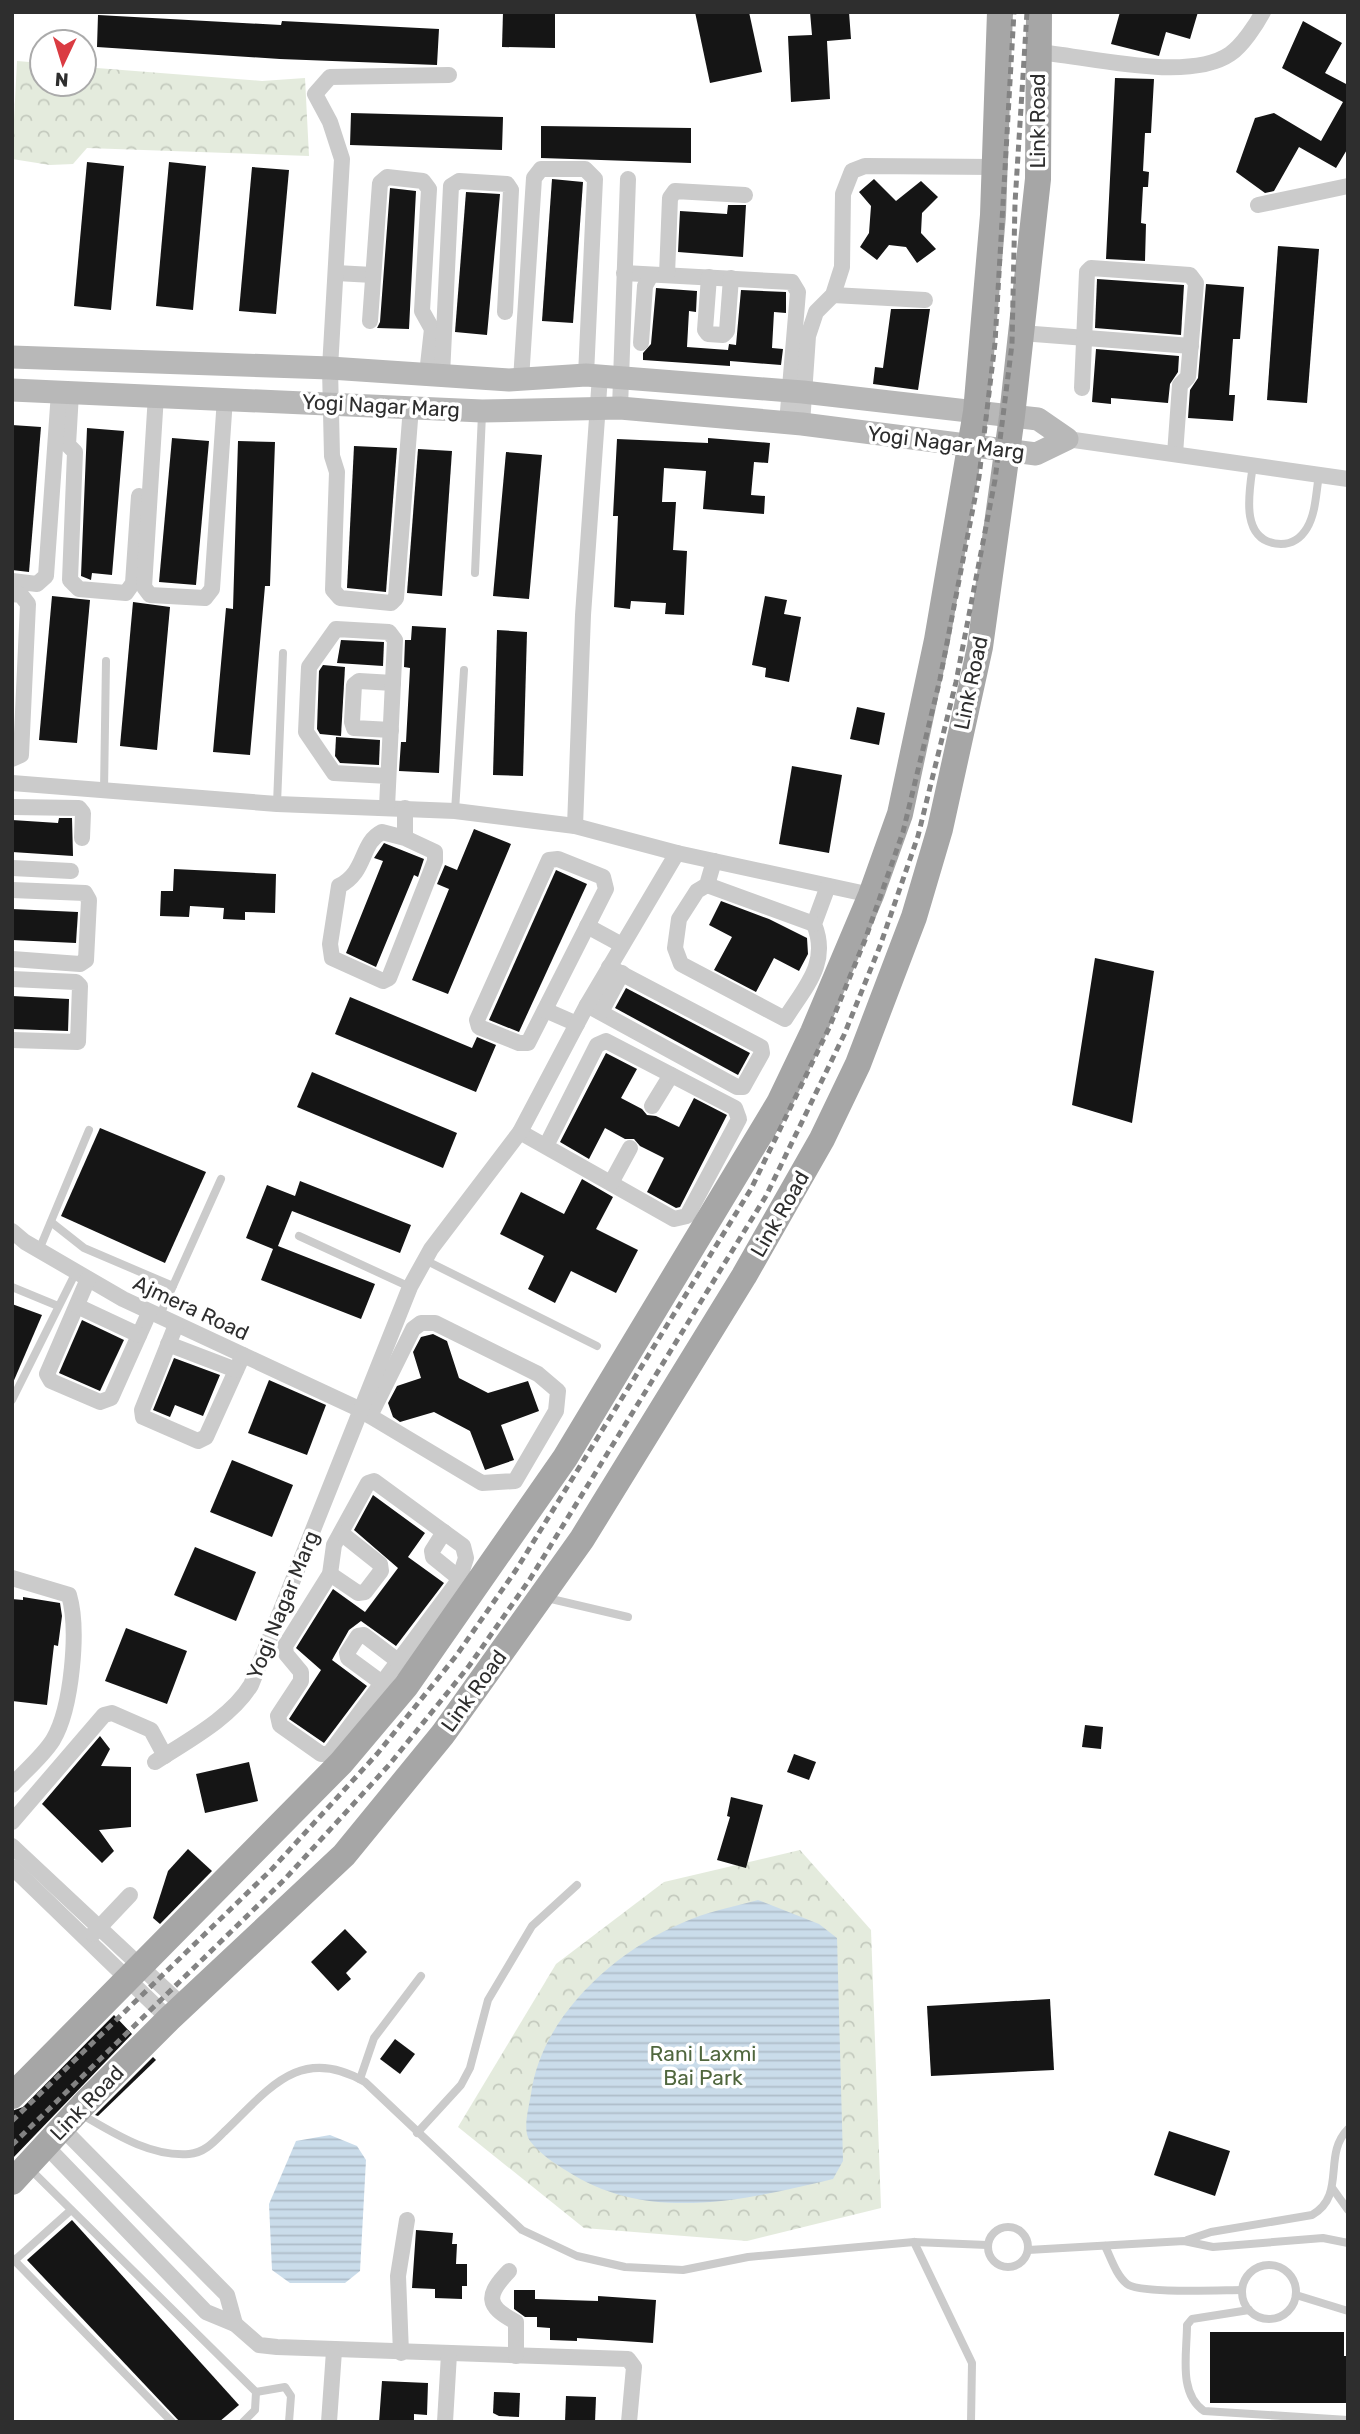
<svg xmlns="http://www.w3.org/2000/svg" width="1360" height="2434" viewBox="0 0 1360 2434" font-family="Rubik,sans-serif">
  <defs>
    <pattern id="park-crowns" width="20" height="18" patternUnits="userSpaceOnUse" patternTransform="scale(1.75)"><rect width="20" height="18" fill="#e4ebdd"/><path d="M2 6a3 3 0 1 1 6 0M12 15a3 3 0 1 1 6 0" fill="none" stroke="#c4cabe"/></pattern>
    <pattern id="water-rules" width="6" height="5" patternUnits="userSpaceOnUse" patternTransform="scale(1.75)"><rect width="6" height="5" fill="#cadcea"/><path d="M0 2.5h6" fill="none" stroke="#aebdc9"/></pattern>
  </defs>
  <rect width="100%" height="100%" fill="#fff"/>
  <!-- park -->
  <g fill="url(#park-crowns)">
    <polygon points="17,61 42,63 42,84 84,84 84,67 262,81 305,78 309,156 87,148 73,164 50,165 12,159"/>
    <polygon points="800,1850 871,1930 881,2208 747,2241 584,2228 458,2127 556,1964 664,1882"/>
  </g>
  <!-- water -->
  <g fill="url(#water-rules)">
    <path d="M758,1900l61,24 18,14 6,223 -10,18c-88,21 -185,45 -266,-8 -13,-8 -27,-17 -37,-30 -8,-11 -1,-34 1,-47 10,-76 82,-142 151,-171 23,-11 51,-16 76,-23z"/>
    <polygon points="330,2135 357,2146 366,2160 360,2271 345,2283 290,2283 272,2270 269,2204 296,2141"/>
  </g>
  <!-- building -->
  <g fill="#151515">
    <polygon points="503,12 555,12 555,48 502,47"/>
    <polygon points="695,12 749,12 762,72 710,83"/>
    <polygon points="810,12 849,12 851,39 827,41 830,99 791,102 788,36 812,35"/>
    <polygon points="1120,12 1198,12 1190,39 1166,32 1159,56 1111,44"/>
    <polygon points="98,15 281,25 282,21 439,29 437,65 280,59 97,47"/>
    <polygon points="1303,21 1342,43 1325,73 1348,85 1348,148 1336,168 1299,147 1274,191 1265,193 1236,172 1255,118 1274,113 1321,141 1343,102 1282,68"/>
    <polygon points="1115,78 1154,79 1151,133 1145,133 1143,171 1149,172 1148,187 1143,187 1141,223 1146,224 1145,261 1106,259"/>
    <polygon points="351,113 503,117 502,150 350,145"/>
    <polygon points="541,126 691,128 691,163 541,158"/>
    <polygon points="87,162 124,166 111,310 74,306"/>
    <polygon points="169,162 206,166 193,310 156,306"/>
    <polygon points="252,167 289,170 276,314 239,311"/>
    <polygon points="552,179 583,182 573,323 542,321"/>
    <polygon points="874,179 896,201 921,181 938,197 922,213 921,233 936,249 917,263 906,247 889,245 877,260 860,247 869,233 871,206 859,192"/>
    <polygon points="390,188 416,191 409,329 377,328 380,322"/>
    <polygon points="466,192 500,194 487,335 455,332"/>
    <polygon points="728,205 746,205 743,257 678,252 680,211 727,214"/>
    <polygon points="1278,246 1319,249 1307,403 1267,400"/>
    <polygon points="1097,279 1184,285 1181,335 1095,328"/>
    <polygon points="1206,284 1244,287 1240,339 1233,339 1229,395 1235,395 1233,421 1188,418 1190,390 1198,378"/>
    <polygon points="656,288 697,291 696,312 689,311 687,347 728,350 729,344 736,345 741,290 786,292 786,313 774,312 772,348 783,349 781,365 730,361 730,366 643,360 643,353 651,344"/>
    <polygon points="891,309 930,309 918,390 873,384 875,367 883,368"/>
    <polygon points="1096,349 1179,356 1178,372 1170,384 1168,403 1111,398 1111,404 1092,402"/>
    <polygon points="12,425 41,427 29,572 12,570"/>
    <polygon points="87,428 124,431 112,575 92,573 91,580 81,576"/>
    <polygon points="172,438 209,441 196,585 159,582"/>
    <polygon points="708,438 770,443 768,463 754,462 751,495 765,496 764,514 703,509 706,471 664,468 662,502 676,502 673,550 687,551 684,615 665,614 666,603 631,601 630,609 614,607 618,516 613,516 617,439 708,443"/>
    <polygon points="238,441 275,442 270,586 265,586 250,755 213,752 226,608 233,609"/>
    <polygon points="354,446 397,448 386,592 347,588"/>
    <polygon points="418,449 452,451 442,596 407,593"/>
    <polygon points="506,452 542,455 529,599 493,596"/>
    <polygon points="52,596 90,600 77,743 39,740"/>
    <polygon points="765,596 787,600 784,614 801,617 789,682 765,677 766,668 752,665"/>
    <polygon points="133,602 170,607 157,750 120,746"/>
    <polygon points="412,626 446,628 439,773 399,771 401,742 406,742 410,668 404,667 405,640 411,640"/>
    <polygon points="497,630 527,632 523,776 493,775"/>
    <polygon points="341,640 384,642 383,666 337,663"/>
    <polygon points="323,665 345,667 341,736 320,734 317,729 319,671"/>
    <polygon points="857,707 885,713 879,745 850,739"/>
    <polygon points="336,737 380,740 379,765 340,763 335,756"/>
    <polygon points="792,766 842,775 829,853 779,844"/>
    <polygon points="59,818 72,818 73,856 12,852 12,820 58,823"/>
    <polygon points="474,829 511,844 448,994 412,980 449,889 437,884 445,865 457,870"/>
    <polygon points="384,843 424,859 418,877 414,875 376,967 346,953 383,861 374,858"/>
    <polygon points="174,869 276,874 275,913 245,912 245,920 223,919 224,908 190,906 189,917 160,916 161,891 173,891"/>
    <polygon points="556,870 587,884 519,1032 489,1020"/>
    <polygon points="721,901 769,919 807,938 808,954 799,971 774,958 756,992 714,970 732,937 709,925"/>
    <polygon points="12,909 78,912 76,943 12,940"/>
    <polygon points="1095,958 1154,971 1132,1123 1072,1105"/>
    <polygon points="626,988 750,1053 738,1075 615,1008"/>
    <polygon points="12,996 69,999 68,1031 12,1029"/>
    <polygon points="350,997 472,1048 477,1037 496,1045 476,1092 335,1034"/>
    <polygon points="606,1053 637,1069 621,1098 642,1109 647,1115 656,1116 679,1127 694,1098 727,1115 680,1207 676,1208 647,1192 664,1158 640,1146 634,1139 625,1139 605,1128 589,1159 560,1142"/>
    <polygon points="312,1072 457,1133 443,1168 297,1107"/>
    <polygon points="100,1128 206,1172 165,1263 61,1216"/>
    <polygon points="582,1179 613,1197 596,1229 638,1250 616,1293 571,1271 555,1303 528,1289 544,1256 500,1234 521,1192 564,1214"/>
    <polygon points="300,1181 411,1225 400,1253 292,1211 278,1246 375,1284 361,1319 261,1280 273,1249 246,1238 267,1185 295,1196"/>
    <polygon points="12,1304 42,1315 12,1385"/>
    <polygon points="82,1320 124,1340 100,1391 59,1373"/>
    <polygon points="433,1334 447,1341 459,1378 488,1393 528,1381 539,1411 501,1425 514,1460 485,1470 470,1431 434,1412 400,1422 393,1417 388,1403 397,1386 421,1378 413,1352 421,1337"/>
    <polygon points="174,1358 220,1375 203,1416 175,1405 170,1417 153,1410"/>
    <polygon points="269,1380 326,1405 307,1455 248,1433"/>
    <polygon points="232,1460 293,1485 272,1537 210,1512"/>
    <polygon points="373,1495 425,1533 408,1557 444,1583 396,1646 361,1621 349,1630 332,1660 367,1686 324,1743 289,1719 321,1670 296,1648 333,1589 365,1612 398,1568 354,1530"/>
    <polygon points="195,1547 256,1572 236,1621 174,1595"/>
    <polygon points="23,1597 60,1603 62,1616 58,1646 54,1645 47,1705 12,1701 12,1599 23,1600"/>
    <polygon points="126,1628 187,1651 167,1704 105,1681"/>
    <polygon points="1085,1725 1103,1727 1101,1749 1082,1747"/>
    <polygon points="100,1736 110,1749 101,1766 131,1767 131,1827 99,1830 114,1851 102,1863 42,1804"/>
    <polygon points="794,1754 816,1762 809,1780 787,1772"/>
    <polygon points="249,1762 258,1801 205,1813 196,1774"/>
    <polygon points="731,1797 763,1805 746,1868 717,1860 730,1817 727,1816"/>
    <polygon points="188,1849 212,1871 160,1924 153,1918 168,1871"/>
    <polygon points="345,1929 367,1952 346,1973 351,1979 338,1991 311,1962"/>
    <polygon points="1050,1999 1054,2070 931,2076 927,2006"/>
    <polygon points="114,2015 132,2034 12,2159 12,2111 23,2107"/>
    <polygon points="395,2039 415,2054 400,2074 380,2059"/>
    <polygon points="153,2057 156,2060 98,2116 95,2115"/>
    <polygon points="1169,2131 1230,2151 1215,2196 1154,2175"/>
    <polygon points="72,2220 239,2405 219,2422 180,2422 27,2260"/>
    <polygon points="416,2230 453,2233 452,2244 457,2244 456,2264 467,2264 467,2286 462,2286 462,2299 435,2298 435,2289 412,2288"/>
    <polygon points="514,2290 535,2290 535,2299 598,2301 598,2296 656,2300 653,2343 577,2338 577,2341 550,2340 550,2328 537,2327 537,2317 525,2317 514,2309"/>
    <polygon points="1210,2332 1344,2332 1344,2356 1348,2356 1348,2403 1210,2403"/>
    <polygon points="382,2381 428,2383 427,2415 414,2414 414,2422 379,2422"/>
    <polygon points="494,2392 520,2393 519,2417 499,2416 493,2413"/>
    <polygon points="566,2396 596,2397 595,2422 565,2422"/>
  </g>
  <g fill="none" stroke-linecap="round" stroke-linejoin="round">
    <!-- lane -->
    <g stroke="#cbcbcb" stroke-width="8">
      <path d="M1253,465c-4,27 -14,78 28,79 12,0 20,-6 26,-16 9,-15 9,-36 12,-53"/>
      <polyline points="475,573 482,414"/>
      <polyline points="104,791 106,661"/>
      <polyline points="277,804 283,653"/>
      <polyline points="455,811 464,670"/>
      <polyline points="51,1222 84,1248 173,1286"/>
      <polyline points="299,1236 410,1287"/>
      <polyline points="39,1250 89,1130"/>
      <polyline points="425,1260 597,1346"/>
      <polyline points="12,1287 58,1306"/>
      <polyline points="159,1317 221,1179"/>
      <polyline points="12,1400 76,1272"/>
      <polyline points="547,1598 628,1617"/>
      <polyline points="360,2079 374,2038 421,1976"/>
      <path d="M79,2113c33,19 70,44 110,41 15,-1 25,-12 35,-22 45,-43 76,-88 141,-50l157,148 55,26 48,11 58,3 65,-13 166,-15 73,3"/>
      <polyline points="417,2133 461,2085 470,2068 488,2000 532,1926 577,1885"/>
      <polyline points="29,2168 256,2392 255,2410 243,2422"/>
      <polyline points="1333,2189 1348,2210"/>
      <circle cx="1008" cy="2247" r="20"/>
      <path d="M1187,2240l24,-8 101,-17c35,-20 10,-60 36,-86"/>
      <polyline points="914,2242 972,2363 971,2422"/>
      <path d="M1105,2246c6,12 11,29 22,38 12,10 95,6 115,6"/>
      <polyline points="1028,2250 1184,2241 1213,2247 1323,2238 1348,2243"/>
      <polyline points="12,2258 172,2422"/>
      <polyline points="15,2260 71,2210"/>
      <circle cx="1269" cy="2292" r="27"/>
      <polyline points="1296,2295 1348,2311"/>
      <path d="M1249,2310l-57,9 -5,6c0,29 -9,68 17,86l144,9"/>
      <polyline points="256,2392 285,2387 291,2396 289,2422"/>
    </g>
    <!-- street -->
    <g stroke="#cbcbcb" stroke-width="16">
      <path d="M1038,52c48,4 150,31 192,2 12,-8 26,-29 33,-42"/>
      <polyline points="1258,205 1348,186"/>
      <polyline points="336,273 373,275"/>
      <polyline points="624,273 792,282 798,292 787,423"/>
      <polyline points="667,275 670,198 675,191 745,195"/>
      <polyline points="709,277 705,330 708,334 723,335 727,331 731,278"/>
      <polyline points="833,295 925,300"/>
      <polyline points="370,321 380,183 387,177 423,181 429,189 422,311 432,329 427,374"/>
      <polyline points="1021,333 1191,346"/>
      <polyline points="641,343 645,286 651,275"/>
      <polyline points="442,375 451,186 459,181 507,184 511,190 505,312"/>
      <polyline points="521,380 534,178 541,169 585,169 595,179 586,375"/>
      <polyline points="1082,388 1087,272 1091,268 1190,275 1196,283 1188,377 1180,385 1175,454"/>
      <polyline points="71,393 68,445 75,452 70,580 79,589 126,593 133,583 139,496"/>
      <polyline points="156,395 144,587 150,595 205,598 212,589 225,398"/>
      <polyline points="411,407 396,598 391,603 340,598 333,590 337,472 332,456 330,368 342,159 330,122 315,94 330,77 449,75"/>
      <polyline points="620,408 628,179"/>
      <polyline points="802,424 808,336 816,312 833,295 842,267 843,194 852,171 865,166 995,167"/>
      <polyline points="1067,439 1348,479"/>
      <polyline points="12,581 37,584 46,576 59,392"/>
      <polyline points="12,594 21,595 28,604 21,755 12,759"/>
      <polyline points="391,730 354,728 352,722 354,685 359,681 393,683"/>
      <polyline points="12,783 277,804 455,811 575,826 677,853 871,895"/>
      <polyline points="12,807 79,808 83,813 82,838"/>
      <polyline points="387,807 395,640 389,632 336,629 309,667 306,732 334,773 388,776"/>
      <polyline points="575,826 583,615 600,376"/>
      <path d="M405,838l-23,-6c-22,11 -15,40 -43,54l-9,58 2,14 51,23 6,-3 46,-117v-9l-30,-14v-30"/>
      <polygon points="558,859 603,877 606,889 528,1043 519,1043 479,1027 477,1020 549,860"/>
      <path d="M714,861l-7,24 -10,6 -18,28 -4,29 6,16 104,55c20,-32 45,-56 29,-95l14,-38"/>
      <polyline points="12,868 71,871"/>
      <polyline points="707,885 814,924"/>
      <polyline points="12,890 85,893 89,900 86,960 80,964 12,959"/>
      <polyline points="587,926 622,945"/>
      <polyline points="12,979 76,982 80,986 78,1042 12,1040"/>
      <polyline points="587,1005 737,1087 743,1087 762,1053 761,1047 609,967"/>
      <polyline points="545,1010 577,1024"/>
      <polyline points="601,1012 622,973"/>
      <polyline points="652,1106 671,1075"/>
      <polyline points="520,1132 674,1219 687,1216 739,1119 735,1108 606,1041 597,1045 546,1146"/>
      <polyline points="611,1183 630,1148"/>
      <polyline points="12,1231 25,1242 123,1299 359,1409 370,1416 482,1483 515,1481 556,1411 558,1391 538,1374 435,1323 421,1323 413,1329 370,1416"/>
      <polyline points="88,1279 47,1374 51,1381 100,1402 111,1398 149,1313"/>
      <polyline points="77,1306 139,1335"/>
      <polyline points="176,1325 142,1410 143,1417 198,1441 206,1437 243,1355"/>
      <polyline points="168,1344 236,1370"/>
      <polygon points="374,1481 463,1546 466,1558 459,1580 329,1754 321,1754 280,1725 278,1716 301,1681 301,1672 286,1654 285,1646 330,1574 334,1545 368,1483"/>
      <polyline points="444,1532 432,1551 433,1557 459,1578"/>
      <polyline points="330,1574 358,1593 365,1592 381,1571 380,1564 341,1533"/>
      <path d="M12,1578l57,17c10,34 3,113 -16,145 -10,16 -28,31 -41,45"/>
      <polyline points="382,1683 348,1658 347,1653 358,1636 364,1635 398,1661"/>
      <path d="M155,1762c32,-21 76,-44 96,-77l159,-398 21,-38 89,-117 67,-127 90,-152"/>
      <polyline points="12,1822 104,1715 112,1713 151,1730 165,1756"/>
      <polyline points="12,1846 183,2006"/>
      <polyline points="12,1867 169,2019"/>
      <polyline points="93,1934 130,1895"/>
      <polyline points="62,2128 227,2295 235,2324"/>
      <polyline points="46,2146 206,2312 235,2324 259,2345 277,2347 628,2359 634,2367 629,2422"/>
      <path d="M509,2271c-23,24 -24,35 7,51v34"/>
      <polyline points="401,2353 398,2276 407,2220"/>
      <polyline points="329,2422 334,2351"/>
      <polyline points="445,2422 449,2354"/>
    </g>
    <!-- secondary -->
    <polyline stroke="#b8b8b8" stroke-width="23" points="12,357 330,368 509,380 586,375 803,392 1038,419 1067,439 1036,454 802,424 620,408 482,411 12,390"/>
    <!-- primary -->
    <g stroke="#a6a6a6" stroke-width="26">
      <polyline points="12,2096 341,1763 406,1686 565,1458 779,1103 813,1032 871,895 900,814 937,640 976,412 993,215 1000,12"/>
      <polyline points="12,2182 85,2103 169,2019 344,1855 443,1734 582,1539 744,1276 822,1139 858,1064 914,917 940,829 980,647 1012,416 1038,179 1039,12"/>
    </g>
    <!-- rail -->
    <g stroke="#838383" stroke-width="5" stroke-dasharray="7 5" stroke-linecap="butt">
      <polyline points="12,2121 272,1869 377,1754 456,1656 516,1570 751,1189 829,1028 865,940 903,832 940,679 979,477 995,343 1014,12"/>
      <polyline points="12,2145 284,1880 389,1765 469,1666 530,1579 766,1196 844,1035 880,946 918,836 956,682 995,480 1012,344 1015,203 1027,12"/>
    </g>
  </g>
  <g text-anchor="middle" stroke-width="7" stroke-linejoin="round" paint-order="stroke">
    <!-- street labels -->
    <g font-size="21" fill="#2e2e2e" stroke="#fff">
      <text transform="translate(1038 121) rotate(-90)" y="7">Link Road</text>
      <text transform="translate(381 406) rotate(3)" y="7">Yogi Nagar Marg</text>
      <text transform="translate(946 443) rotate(7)" y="7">Yogi Nagar Marg</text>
      <text transform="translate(971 683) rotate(-78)" y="7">Link Road</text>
      <text transform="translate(780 1214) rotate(-60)" y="7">Link Road</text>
      <text transform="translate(191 1308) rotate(25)" y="7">Ajmera Road</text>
      <text transform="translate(283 1605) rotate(-68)" y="7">Yogi Nagar Marg</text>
      <text transform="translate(474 1691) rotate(-54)" y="7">Link Road</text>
      <text transform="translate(87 2103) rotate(-46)" y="7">Link Road</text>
    </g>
    <!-- park labels -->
    <g font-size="21" fill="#50673e" stroke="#fff">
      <text x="703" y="2061">Rani Laxmi<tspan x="703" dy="24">Bai Park</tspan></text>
    </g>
  </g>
  <!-- border -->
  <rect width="1360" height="2434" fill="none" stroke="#2e2e2e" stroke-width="28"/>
  <!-- north arrow -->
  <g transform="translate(63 63) rotate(184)"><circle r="33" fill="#ffffff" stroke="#ababab" stroke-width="2"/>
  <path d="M0-5L12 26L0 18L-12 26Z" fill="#da3b42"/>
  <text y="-10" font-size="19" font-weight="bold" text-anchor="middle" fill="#2e2e2e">N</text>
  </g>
</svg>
